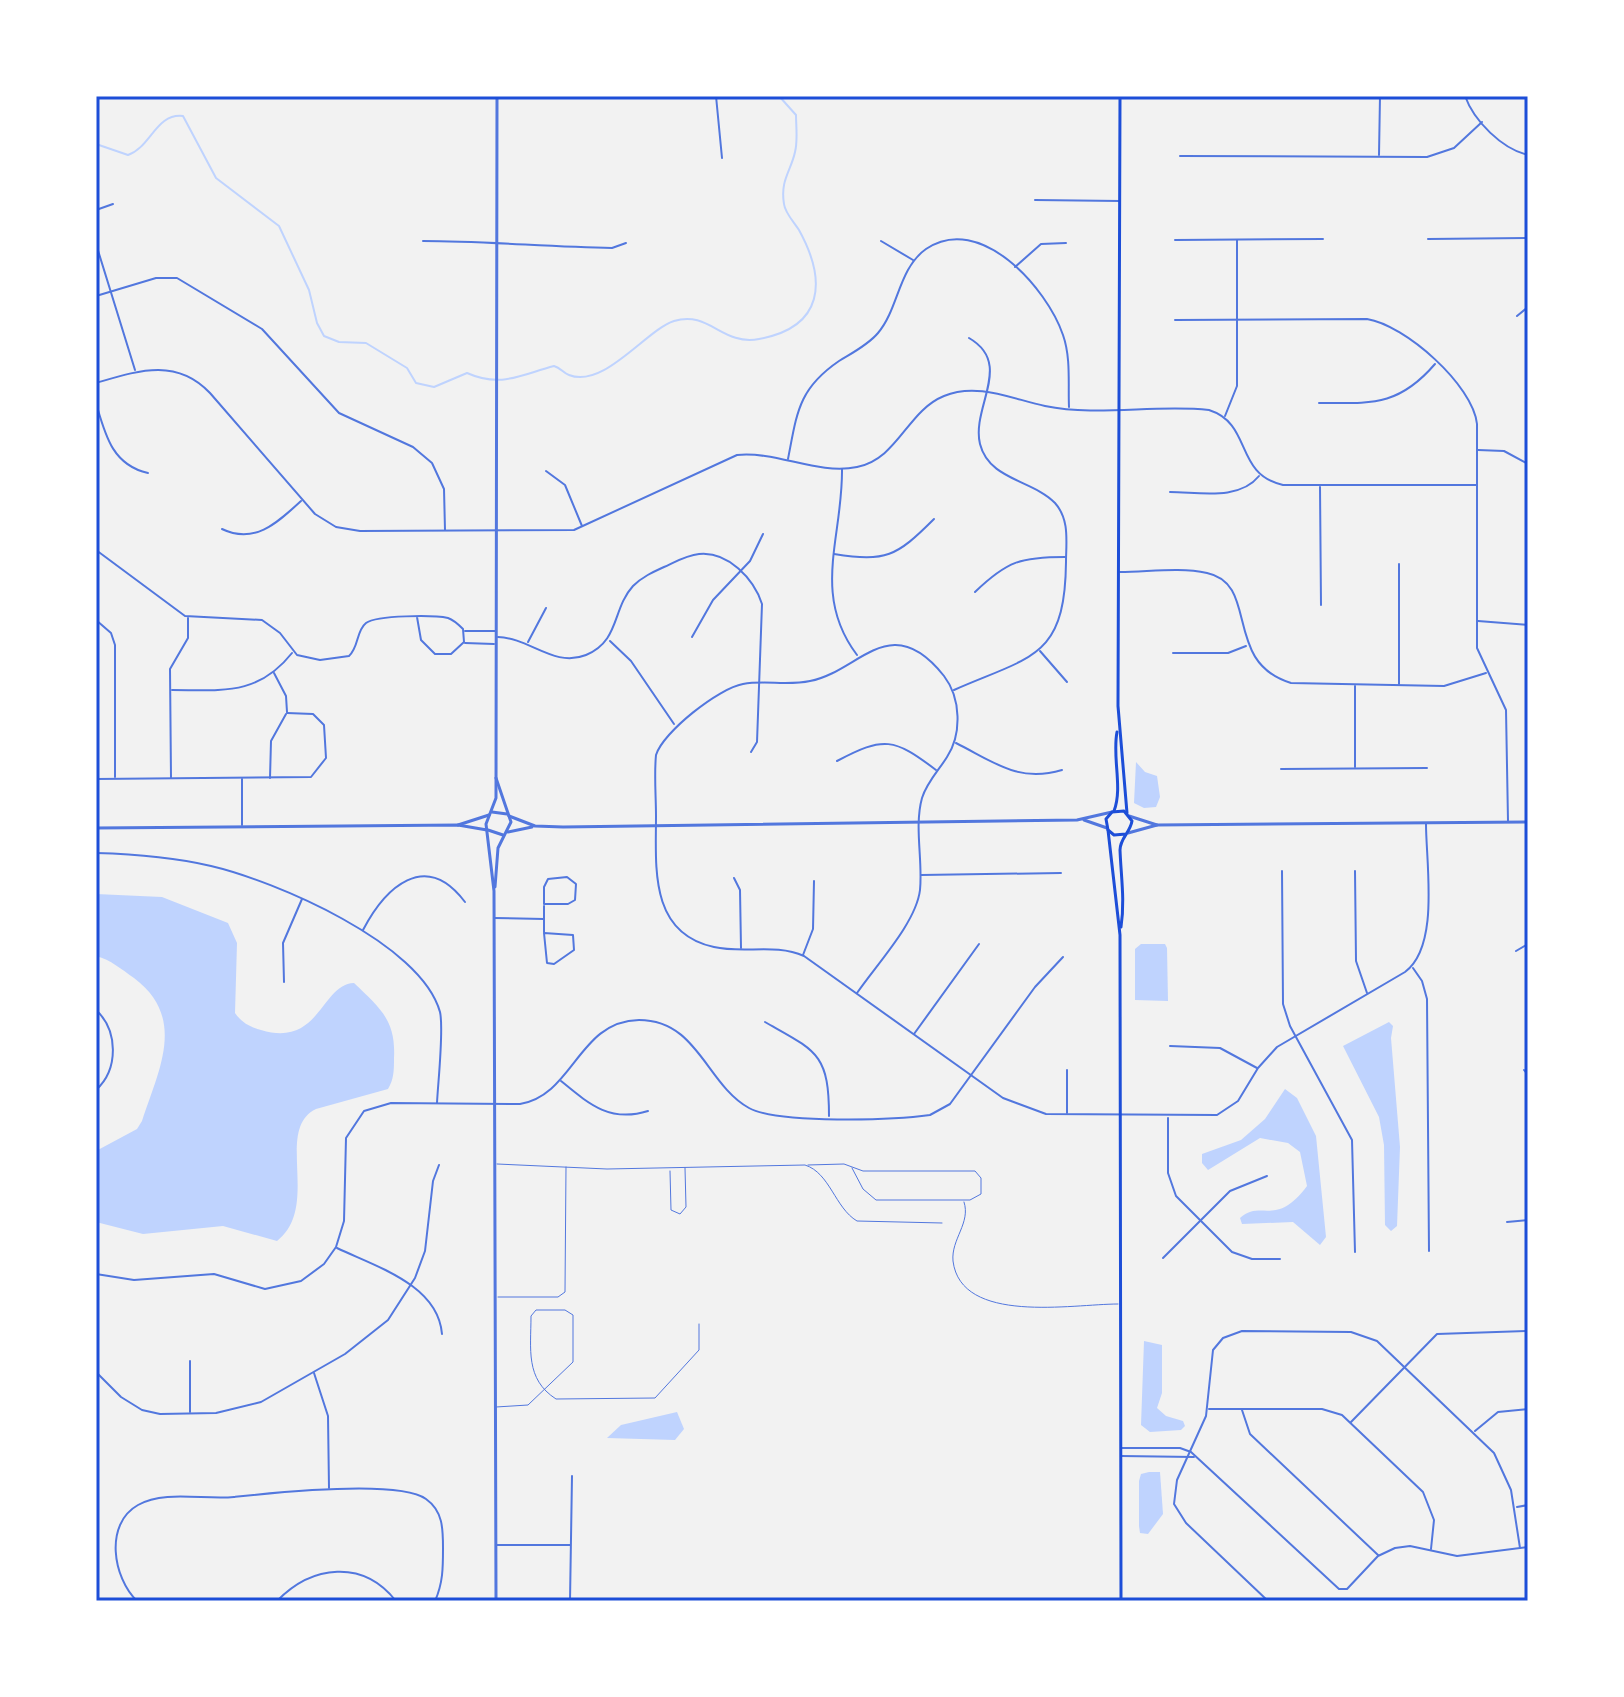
<svg xmlns="http://www.w3.org/2000/svg" width="1624" height="1697" viewBox="0 0 1624 1697" font-family="'DejaVu Sans',sans-serif">
  <rect width="100%" height="100%" fill="#f2f2f2"/>
  <!-- water -->
  <g fill="#bfd3fe">
    <polygon points="1136,762 1145,772 1157,776 1160,797 1156,807 1144,808 1134,803"/>
    <path d="M96,894l66,3 66,26 9,20 -2,70c7,10 15,14 26,17 59,18 60,-46 93,-47 26,25 42,37 40,75 0,12 0,21 -6,31l-72,20c-42,20 5,98 -39,132l-54,-15 -80,8 -47,-12v-71l41,-22 5,-8c17,-52 45,-103 -8,-143 -13,-9 -23,-18 -38,-22z"/>
    <polygon points="1141,944 1165,944 1167,948 1168,1001 1135,1000 1135,949"/>
    <polygon points="1389,1022 1393,1026 1391,1038 1400,1147 1397,1226 1391,1231 1385,1225 1384,1145 1379,1117 1343,1046"/>
    <path d="M1285,1089l12,9 19,38 10,101 -6,8 -27,-23 -51,2 -2,-6c21,-19 36,10 67,-32l-7,-34 -12,-9 -28,-5 -52,32 -6,-7v-9l39,-14 24,-21z"/>
    <polygon points="1144,1341 1162,1345 1162,1393 1157,1408 1166,1416 1183,1421 1185,1426 1181,1430 1150,1432 1141,1425"/>
    <polygon points="677,1412 684,1429 675,1440 607,1438 621,1425"/>
    <polygon points="1149,1472 1160,1472 1163,1514 1148,1534 1140,1533 1139,1526 1139,1481 1141,1474"/>
  </g>
  <g fill="none" stroke-linecap="round" stroke-linejoin="round">
    <!-- stream -->
    <g stroke="#bfd3fe" stroke-width="2">
      <path d="M96,144l32,11c23,-8 28,-42 55,-39l33,62 63,48 30,64 8,33 7,13 15,6 27,1 41,25 9,15 18,4 33,-14c34,15 53,2 87,-7 7,2 9,7 15,9 35,14 77,-45 105,-54 35,-11 48,25 85,18 65,-12 68,-58 40,-109 -5,-8 -14,-17 -15,-26 -4,-24 7,-33 11,-52 3,-12 1,-25 1,-37l-17,-19"/>
      <polyline points="1526,1601 1528,1599"/>
    </g>
    <!-- service -->
    <g stroke="#5277de" stroke-width="1">
      <path d="M497,1164l110,5 198,-4c25,8 30,43 52,56l85,2"/>
      <polyline points="808,1165 844,1164 863,1171 975,1171 981,1178 981,1194 970,1200 876,1200 863,1189 852,1168"/>
      <polyline points="670,1171 671,1210 680,1214 686,1207 685,1168"/>
      <path d="M964,1202c7,21 -13,37 -11,59 8,64 119,43 165,43"/>
      <polyline points="498,1297 558,1297 565,1292 566,1167"/>
      <path d="M496,1407l32,-2 45,-43v-47l-8,-5h-29l-5,6c0,33 -6,63 25,83l99,-1 44,-48v-26"/>
    </g>
    <!-- minor -->
    <g stroke="#5277de" stroke-width="2">
      <polyline points="716,96 722,158"/>
      <path d="M1465,96c9,25 37,53 63,59"/>
      <polyline points="1379,155 1380,96"/>
      <polyline points="1180,156 1427,157 1454,148 1482,122"/>
      <polyline points="1035,200 1120,201"/>
      <polyline points="96,210 113,204"/>
      <polyline points="1428,239 1528,238"/>
      <polyline points="1175,240 1323,239"/>
      <path d="M423,241c63,0 125,6 189,7l14,-5"/>
      <polyline points="881,241 913,260"/>
      <polyline points="96,244 135,370"/>
      <polyline points="1015,267 1041,244 1066,243"/>
      <polyline points="96,296 156,278 177,278 262,329 339,413 413,447 432,463 444,489 445,530"/>
      <polyline points="1517,316 1528,307"/>
      <path d="M1175,320l192,-1c38,6 106,66 110,105v224l29,62 2,111"/>
      <path d="M96,383c41,-12 80,-26 114,10l105,121 21,13 24,4 214,-1 163,-75c40,-4 80,20 120,12 41,-8 50,-56 87,-71 33,-14 68,3 101,10 53,11 110,-2 164,4 44,14 25,64 74,75h193"/>
      <path d="M96,403c9,31 16,62 52,70"/>
      <path d="M1319,403c52,0 79,4 116,-39"/>
      <polyline points="1225,416 1237,386 1237,240"/>
      <polyline points="1478,450 1504,451 1528,464"/>
      <path d="M788,459c9,-46 10,-70 51,-98 13,-8 29,-16 39,-28 21,-25 20,-64 48,-84 54,-37 121,39 137,86 8,23 5,48 6,72"/>
      <path d="M842,469c1,68 -31,125 15,186"/>
      <polyline points="546,471 565,485 582,526"/>
      <polyline points="1320,487 1321,605"/>
      <path d="M1170,492c29,0 69,9 89,-16"/>
      <path d="M222,529c33,16 56,-7 79,-28"/>
      <path d="M96,550l89,66 77,4 18,13 17,22 23,5 29,-4c10,-9 7,-25 17,-33 11,-8 68,-8 82,-5 6,2 11,7 15,11l1,13 -13,12h-16l-14,-14 -4,-23"/>
      <path d="M834,554c52,8 62,3 100,-35"/>
      <path d="M1120,572c28,0 60,-5 87,1 53,11 15,89 84,110l153,3 42,-13"/>
      <path d="M975,592c32,-31 46,-35 90,-35"/>
      <polyline points="96,620 111,633 115,645 115,777"/>
      <polyline points="1478,621 1528,625"/>
      <polyline points="465,631 495,631"/>
      <path d="M498,637c32,1 56,31 88,18 34,-14 26,-46 47,-69 9,-9 20,-14 31,-19 11,-5 23,-12 35,-13 29,-3 55,25 63,50l-5,138 -6,10"/>
      <polyline points="692,637 713,600 750,561 763,534"/>
      <polyline points="610,641 631,661 674,724"/>
      <polyline points="528,642 546,608"/>
      <polyline points="465,643 494,644"/>
      <polyline points="1040,651 1067,682"/>
      <polyline points="1173,653 1228,653 1246,646"/>
      <polyline points="274,673 286,696 287,712"/>
      <polyline points="1399,684 1399,564"/>
      <polyline points="1355,686 1355,767"/>
      <path d="M172,690c50,0 86,6 120,-37"/>
      <path d="M954,690c77,-34 111,-31 112,-128 0,-20 4,-42 -11,-59 -22,-23 -66,-23 -75,-59 -9,-37 34,-80 -11,-106"/>
      <path d="M956,743c38,19 62,40 106,27"/>
      <path d="M837,761c47,-25 57,-23 99,9"/>
      <polyline points="1281,769 1427,768"/>
      <polyline points="171,778 170,669 188,638 188,618"/>
      <polyline points="270,778 271,741 286,714"/>
      <polyline points="96,779 311,777 326,758 324,725 313,714 287,713"/>
      <polyline points="242,779 242,825"/>
      <path d="M96,853c38,1 77,4 115,13 64,15 210,77 229,146 4,17 -2,70 -3,91"/>
      <polyline points="1282,871 1283,1004 1290,1026 1352,1140 1355,1252"/>
      <polyline points="1355,871 1356,961 1367,993"/>
      <polyline points="921,875 1061,873"/>
      <polygon points="567,877 576,884 575,900 568,904 544,904 544,887 548,879"/>
      <polyline points="734,878 740,890 741,948"/>
      <polyline points="544,906 544,932"/>
      <polyline points="494,918 544,919"/>
      <path d="M363,930c22,-42 62,-81 102,-28"/>
      <polygon points="544,933 573,935 574,950 554,964 547,963"/>
      <polyline points="1516,951 1528,944"/>
      <polyline points="803,955 813,929 814,881"/>
      <polyline points="1413,968 1422,981 1427,999 1429,1251"/>
      <polyline points="284,982 283,943 302,899"/>
      <path d="M857,993c19,-28 59,-70 63,-103 3,-30 -6,-63 2,-92 5,-16 17,-28 25,-41 15,-23 14,-59 -3,-81 -54,-68 -85,-4 -134,5 -22,5 -45,-1 -67,3 -24,4 -80,48 -87,71 -2,20 0,41 0,61 0,51 -7,117 58,131 30,7 61,-4 90,9l199,142 43,16 171,1 21,-14 20,-33 19,-21 128,-75c35,-26 21,-108 21,-148"/>
      <path d="M96,1010c22,20 23,59 0,80"/>
      <path d="M765,1022c51,29 64,31 64,94"/>
      <polyline points="914,1034 979,944"/>
      <polyline points="1170,1046 1220,1048 1257,1068"/>
      <polyline points="1067,1070 1067,1113"/>
      <polyline points="1524,1070 1528,1075"/>
      <path d="M561,1081c28,23 49,42 87,30"/>
      <polyline points="1168,1118 1168,1173 1176,1196 1232,1252 1252,1259 1280,1259"/>
      <polyline points="1507,1222 1528,1220"/>
      <path d="M337,1248c40,19 101,37 105,86"/>
      <polyline points="1163,1258 1230,1191 1267,1176"/>
      <path d="M96,1274l38,6 80,-6 51,15 36,-8 23,-17 12,-17 8,-26 2,-83 18,-27 27,-8 129,1c54,-9 58,-83 119,-84 59,0 67,64 110,88 30,16 145,12 181,7l20,-11 85,-117 28,-30"/>
      <polyline points="190,1361 190,1412"/>
      <polyline points="96,1372 121,1397 142,1410 160,1414 216,1413 261,1402 345,1354 388,1320 415,1278 425,1251 433,1181 439,1165"/>
      <polyline points="314,1373 328,1416 329,1488"/>
      <polyline points="1209,1409 1322,1409 1342,1415 1423,1492 1434,1520 1431,1549"/>
      <polyline points="1242,1410 1250,1434 1378,1555"/>
      <polyline points="1351,1422 1437,1334 1528,1331"/>
      <polyline points="1475,1431 1498,1412 1528,1409"/>
      <polyline points="1122,1448 1180,1448 1191,1452 1339,1589 1347,1589 1378,1556 1395,1548 1410,1546 1457,1556 1528,1547"/>
      <polyline points="1121,1456 1194,1457"/>
      <polyline points="1517,1507 1528,1505"/>
      <polyline points="497,1545 570,1545"/>
      <path d="M137,1601c-24,-23 -33,-77 1,-96 26,-15 66,-5 96,-8 37,-4 164,-18 192,2 17,12 17,30 17,49 0,20 0,35 -8,53"/>
      <path d="M277,1601c35,-36 86,-42 119,0"/>
      <polyline points="570,1601 572,1476"/>
      <polyline points="1268,1601 1186,1523 1174,1504 1177,1480 1206,1416 1213,1350 1223,1338 1242,1331 1351,1332 1377,1341 1494,1453 1511,1490 1520,1548"/>
    </g>
    <!-- tertiary -->
    <g stroke="#5277de" stroke-width="3">
      <polyline points="492,812 507,814"/>
      <polyline points="509,816 535,826 563,827 1077,820 1112,812"/>
      <polyline points="1129,816 1157,825 1528,822"/>
      <polyline points="1084,820 1107,828"/>
      <polyline points="458,825 489,815"/>
      <polyline points="96,828 458,825 487,830"/>
      <polyline points="488,830 503,835"/>
      <polyline points="508,832 532,827"/>
      <polyline points="1128,833 1157,825"/>
      <polyline points="495,887 498,848 511,822 496,778"/>
      <polyline points="496,1601 494,891 486,824 496,798 497,96"/>
    </g>
    <!-- secondary -->
    <g stroke="#1d4ed8" stroke-width="3">
      <polyline points="1120,96 1118,706 1127,813"/>
      <path d="M1114,811c9,-23 -2,-54 3,-79"/>
      <polyline points="1108,830 1120,935 1121,1601"/>
      <path d="M1121,927c4,-27 0,-50 -1,-77 0,-12 10,-17 12,-29l-8,-10 -12,1 -6,7 2,11 6,5 12,-1"/>
    </g>
  </g>
  <!-- border -->
  <rect width="1624" height="1697" fill="none" stroke="#ffffff" stroke-width="196"/>
  <rect x="98" y="98" width="1428" height="1501" fill="none" stroke="#1d4ed8" stroke-width="3"/>
</svg>
